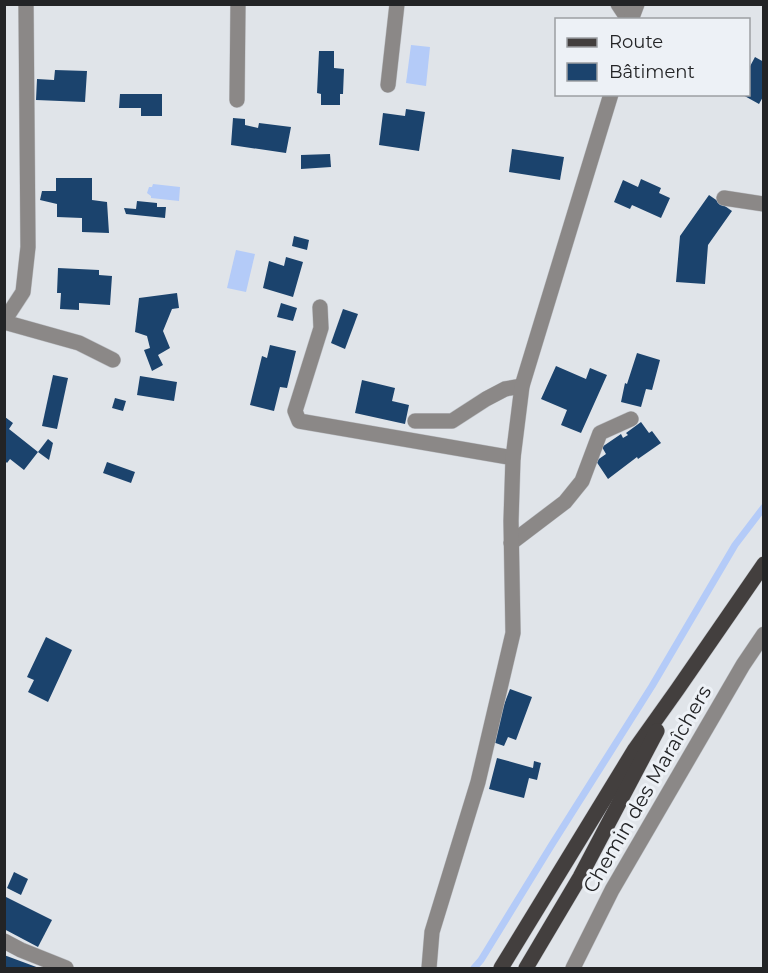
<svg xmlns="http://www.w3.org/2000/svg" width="768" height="973" viewBox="0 0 768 973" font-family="Montserrat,sans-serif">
  <rect width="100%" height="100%" fill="#e0e4e9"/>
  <!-- water -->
  <g fill="#b4cbf8">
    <polygon points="411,45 430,47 426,86 406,83"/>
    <polygon points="153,184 180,187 179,201 151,198 151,196 147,193 149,187 152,187"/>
    <polygon points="236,250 255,254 246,292 227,288"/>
  </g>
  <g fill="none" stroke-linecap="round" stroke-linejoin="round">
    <!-- stream -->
    <polyline stroke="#b4cbf8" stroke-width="7" points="474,968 481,960 551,846 652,686 735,545 764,507"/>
  </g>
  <!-- building -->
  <g fill="#1b436d">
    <polygon points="319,51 334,51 334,68 344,69 343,94 340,94 340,105 321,105 321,94 317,93"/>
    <polygon points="755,57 764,62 764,95 759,104 741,94 748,94 748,70"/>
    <polygon points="55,70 87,71 85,102 36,100 37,79 54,80"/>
    <polygon points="120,94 162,94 162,116 141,116 141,108 119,108"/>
    <polygon points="406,109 425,112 419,151 379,145 383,113 405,116"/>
    <polygon points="233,118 245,119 245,125 258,128 259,123 291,127 286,153 231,145"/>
    <polygon points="512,149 564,157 560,180 509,172"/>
    <polygon points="330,154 331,167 301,169 301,155"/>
    <polygon points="56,178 92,178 92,200 107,202 109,233 82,232 82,218 57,217 57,204 40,200 42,191 56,191"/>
    <polygon points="641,179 661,188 659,193 670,198 661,218 632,205 630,209 614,202 623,180 638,187"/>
    <polygon points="709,195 732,211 708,245 705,284 676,282 680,236"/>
    <polygon points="137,201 157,203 157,207 166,207 165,218 126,214 124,208 136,209"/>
    <polygon points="294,236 309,240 307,250 292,246"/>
    <polygon points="286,257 303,262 293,297 263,288 269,261 284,266"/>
    <polygon points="58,268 99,270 99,275 112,276 110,305 79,303 79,310 60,309 61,293 57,293"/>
    <polygon points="177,293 179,308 172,309 163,331 170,348 158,355 163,365 152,371 144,350 150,348 147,336 135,332 139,298"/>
    <polygon points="281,303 297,308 293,321 277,317"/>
    <polygon points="343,309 358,314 345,349 331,343"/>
    <polygon points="270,345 296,351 287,388 280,387 274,411 250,405 262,356 267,358"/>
    <polygon points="637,353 660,360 652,390 646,389 641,407 621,402 625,383 627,384"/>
    <polygon points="556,366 586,379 590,368 607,375 581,433 561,425 567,410 541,399"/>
    <polygon points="53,375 68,378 57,429 42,426"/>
    <polygon points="140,376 177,382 174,401 137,395"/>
    <polygon points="362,380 395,388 392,401 409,405 405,424 355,413"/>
    <polygon points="115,398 126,401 123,411 112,408"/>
    <polygon points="5,417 13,423 9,429 38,452 24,470 10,459 7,463 5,461"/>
    <polygon points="641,422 649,433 652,431 661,443 638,459 637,457 608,479 596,461 606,454 602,447 621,434 623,438 628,435 626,433"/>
    <polygon points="48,439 53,443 49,460 38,452"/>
    <polygon points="107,462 135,472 131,483 103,473"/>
    <polygon points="46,637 72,650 48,702 28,692 34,680 27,677"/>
    <polygon points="510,689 532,697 516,740 508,737 504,746 490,741"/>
    <polygon points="497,758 533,768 534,761 541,763 537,780 529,778 524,798 489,789"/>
    <polygon points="14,872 28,879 21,895 7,888"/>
    <polygon points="4,896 52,920 38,947 4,929"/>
    <polygon points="4,955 39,968 4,968"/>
  </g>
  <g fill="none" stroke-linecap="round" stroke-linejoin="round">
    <!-- minor casing -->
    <g stroke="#bec1c6" stroke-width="16">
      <g id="minor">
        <polyline points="618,4 624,13"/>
        <polyline points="631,20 637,4"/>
        <polyline points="388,85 397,4"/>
        <polyline points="237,100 238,4"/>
        <polyline points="724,198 764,204"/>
        <polyline points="320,307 321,328 295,411 299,421 513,458"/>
        <polyline points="4,321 23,292 28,247 26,4"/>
        <polyline points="4,322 79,343 113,360"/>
        <polyline points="415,421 452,421 486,399 505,389 522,386"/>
        <polyline points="511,543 565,502 582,481 600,433 631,419"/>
        <polyline points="4,941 21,950 66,968"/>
        <polyline points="429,968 432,932 478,782 513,633 511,521 513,458 522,386 611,94"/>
        <polyline points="573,968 612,890 743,665 764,634"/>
      </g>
    </g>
    <!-- major casing -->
    <g stroke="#bec1c6" stroke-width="16">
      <g id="major">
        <polyline points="501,968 635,749 677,690 764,564"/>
        <polyline points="526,968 580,877 657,731"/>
      </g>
    </g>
    <!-- minor -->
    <use href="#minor" stroke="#8b8887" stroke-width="15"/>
    <!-- major -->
    <use href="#major" stroke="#433f3e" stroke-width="15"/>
  </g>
  <g text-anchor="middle" stroke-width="6" stroke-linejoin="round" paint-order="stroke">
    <!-- street labels -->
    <g font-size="20" fill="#232426" stroke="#edf1f6">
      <text transform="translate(647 789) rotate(-60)" y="7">Chemin des Maraîchers</text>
    </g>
  </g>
  <!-- border -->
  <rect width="768" height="973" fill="none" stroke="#232426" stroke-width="12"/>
  <!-- legend -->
  <rect x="555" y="18" width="195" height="78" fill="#edf1f6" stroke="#9c9fa3" stroke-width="1.5"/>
  <rect x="567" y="38" width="30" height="9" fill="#433f3e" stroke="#9c9fa3" stroke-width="1.5"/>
  <text x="609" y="48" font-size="18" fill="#232426">Route</text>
  <rect x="567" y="63" width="30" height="18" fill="#1b436d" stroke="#9c9fa3" stroke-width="1.5"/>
  <text x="609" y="78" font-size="18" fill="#232426">Bâtiment</text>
</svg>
